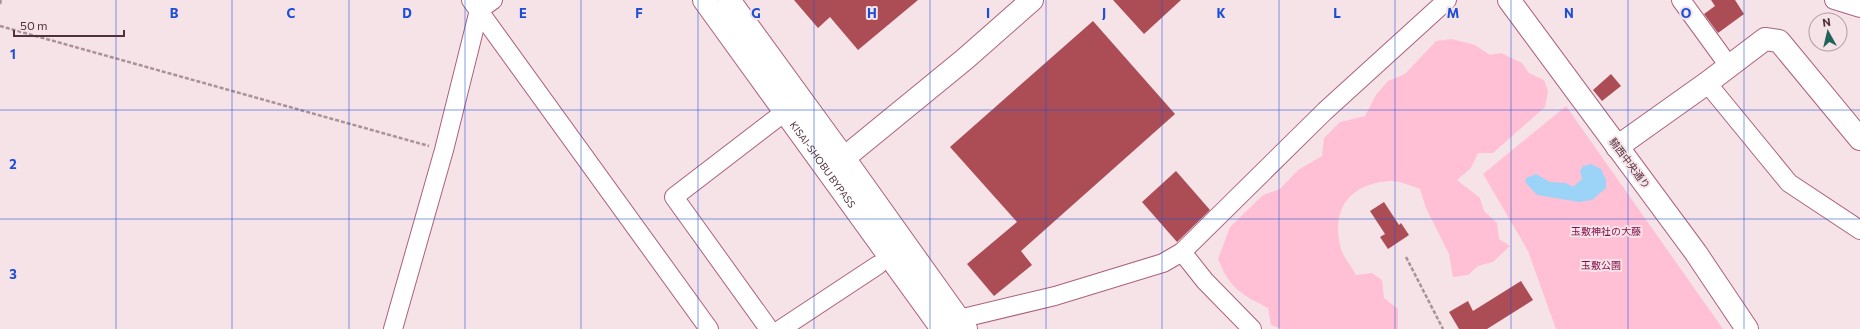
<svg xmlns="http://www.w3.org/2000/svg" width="1860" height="329" viewBox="0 0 1860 329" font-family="Commissioner,'Noto Sans JP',sans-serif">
  <rect width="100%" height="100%" fill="#f5e3e8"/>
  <!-- green -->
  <g fill="#ffc0d5">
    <path d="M1452,39l23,6 15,10 11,-2 21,10 7,10 15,7 4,11 -3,16 -52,46h-15l-7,15 -14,12 23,18 4,13 13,12 2,16 11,7 -17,16 -15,4 -10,9 -15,2 -4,-23 -23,-46 -6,-19c-8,-3 -20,-8 -29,-8 -41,2 -61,28 -50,68 3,9 11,18 15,26l16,-2 10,7 2,18 14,11v20h-116l-11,-4 -3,-17c-27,-14 -38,-19 -50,-49l12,-32 33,-32 17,-6 18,-19 24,-14 2,-18 16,-16 25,-6 11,-21 12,-14 17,-7 31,-33z"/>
    <polygon points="1566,106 1723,329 1556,329 1528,251 1483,174"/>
  </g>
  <!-- water -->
  <polygon fill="#9cd4f7" points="1591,164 1601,169 1606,180 1606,188 1592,200 1579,202 1537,195 1525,182 1526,178 1536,174 1550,182 1566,183 1573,187 1582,179 1580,171 1583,166"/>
  <!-- building -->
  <g fill="#ac4c55">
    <polygon points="794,0 918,0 858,50 830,17 818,28"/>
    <polygon points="1113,0 1181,0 1144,34"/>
    <polygon points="1711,0 1735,0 1744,14 1718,33 1704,14 1715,6"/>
    <polygon points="1093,21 1175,114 1021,251 1032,265 994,296 967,264 1017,222 950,147"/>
    <polygon points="1611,74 1621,86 1602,101 1593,90"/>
    <polygon points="1176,171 1210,210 1177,242 1142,202"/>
    <polygon points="1384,202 1399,225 1401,223 1409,235 1388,249 1380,237 1385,234 1370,211"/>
    <polygon points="1521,281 1533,300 1487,329 1459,329 1449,312 1468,301 1473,311"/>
  </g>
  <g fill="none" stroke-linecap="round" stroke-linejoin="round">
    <!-- minor casing -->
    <g stroke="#ac617d" stroke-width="20">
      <g id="minor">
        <polyline points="471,0 709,329"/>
        <polyline points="1681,0 1729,66"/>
        <polyline points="1834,0 1860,8"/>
        <polyline points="1707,83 1789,183 1860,230"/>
        <polyline points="1182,252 1205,281 1252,329"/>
        <polyline points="959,319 1055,296 1163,263 1182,252 1325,111 1447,0"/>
        <polyline points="393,329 444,150 479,10 493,0"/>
        <polyline points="769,329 674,197 786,111"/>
        <polyline points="781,329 878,265"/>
      </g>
    </g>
    <!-- tertiary casing -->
    <g stroke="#ac617d" stroke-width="24">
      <g id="tertiary">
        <polyline points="1509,0 1696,253 1747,329"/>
        <polyline points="1617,147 1707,83 1765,39 1779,41 1860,139"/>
        <polyline points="829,169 844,158 965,59 1032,0"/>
      </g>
    </g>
    <!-- trunk casing -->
    <g stroke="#ac617d" stroke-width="24">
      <g id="trunk">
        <path id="s1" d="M704,0l238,329"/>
        <polyline points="729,0 844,158 966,329"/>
      </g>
    </g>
    <!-- path -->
    <g stroke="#aa919a" stroke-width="2.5" stroke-dasharray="4 2" stroke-linecap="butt">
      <polyline points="0,4 1,0"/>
      <polyline points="0,26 429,146"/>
      <polyline points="1406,257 1443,329"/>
    </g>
    <!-- minor -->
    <use href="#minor" stroke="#fff" stroke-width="18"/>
    <!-- tertiary -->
    <use href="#tertiary" stroke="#fff" stroke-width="22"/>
    <!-- trunk -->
    <use href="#trunk" stroke="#fff" stroke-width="22"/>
  </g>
  <!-- grid -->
  <path fill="none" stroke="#1d4ed8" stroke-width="1" stroke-opacity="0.55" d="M116,0v329M232,0v329M349,0v329M465,0v329M581,0v329M698,0v329M814,0v329M930,0v329M1046,0v329M1162,0v329M1279,0v329M1395,0v329M1511,0v329M1628,0v329M1744,0v329M0,110h1860M0,219h1860"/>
  <g text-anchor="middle" stroke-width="4" stroke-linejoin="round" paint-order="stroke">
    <!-- street labels -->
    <g font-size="10" fill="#52313d" stroke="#f5e3e8">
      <text transform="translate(1630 163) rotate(53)" y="4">騎西中央通り</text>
      <text dy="4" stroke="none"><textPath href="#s1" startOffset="203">KISAI-SHOBU BYPASS</textPath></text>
    </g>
    <!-- park labels -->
    <g font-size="10" fill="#86114c" stroke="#f5e3e8">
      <text x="1606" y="235">玉敷神社の大藤</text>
      <text x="1601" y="269">玉敷公園</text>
    </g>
  </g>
  <g font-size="13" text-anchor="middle" font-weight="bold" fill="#1d4ed8" stroke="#f5e3e8" stroke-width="4" stroke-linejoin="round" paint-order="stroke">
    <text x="174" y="18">B</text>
    <text x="291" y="18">C</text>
    <text x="407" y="18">D</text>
    <text x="523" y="18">E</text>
    <text x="639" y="18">F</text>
    <text x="756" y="18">G</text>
    <text x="872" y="18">H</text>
    <text x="988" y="18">I</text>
    <text x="1104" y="18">J</text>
    <text x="1221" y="18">K</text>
    <text x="1337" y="18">L</text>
    <text x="1453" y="18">M</text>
    <text x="1569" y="18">N</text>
    <text x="1686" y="18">O</text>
    <text x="13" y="59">1</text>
    <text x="13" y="169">2</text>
    <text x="13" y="279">3</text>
  </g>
  <!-- north arrow -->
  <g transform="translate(1828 32) rotate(352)"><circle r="19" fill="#f5e3e8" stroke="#b49ca4"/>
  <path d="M0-3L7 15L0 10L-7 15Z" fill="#1f6456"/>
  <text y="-6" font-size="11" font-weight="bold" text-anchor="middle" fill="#52313d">N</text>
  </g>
  <!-- scale -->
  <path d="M14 30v6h110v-6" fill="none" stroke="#52313d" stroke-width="2"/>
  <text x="20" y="30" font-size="12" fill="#52313d" stroke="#f5e3e8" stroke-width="3" paint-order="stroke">50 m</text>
</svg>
